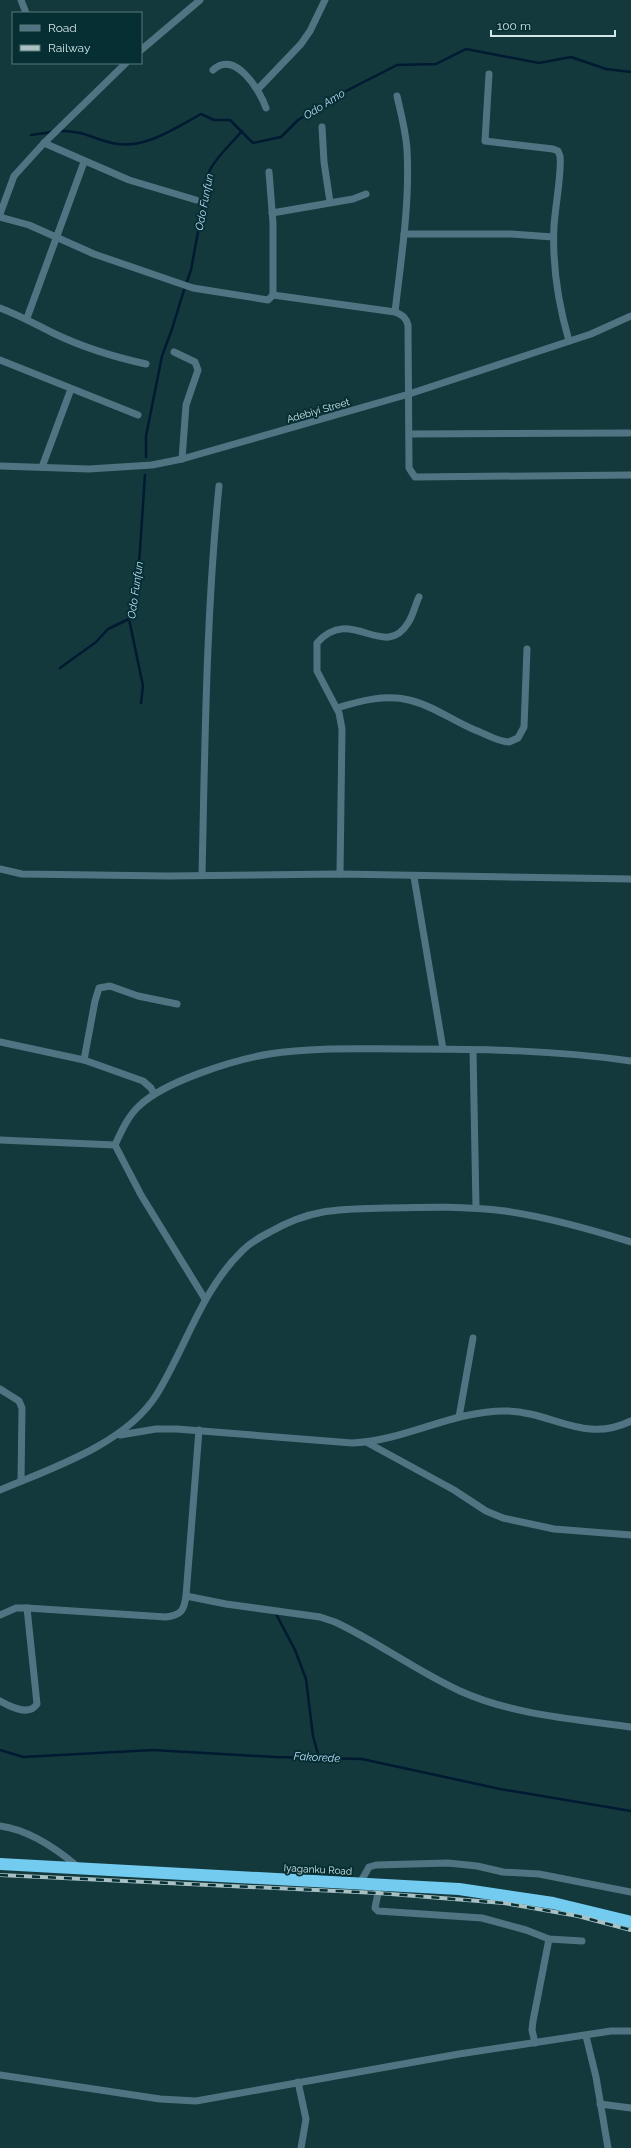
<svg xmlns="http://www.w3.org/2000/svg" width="631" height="2148" viewBox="0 0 631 2148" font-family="Raleway,sans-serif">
  <rect width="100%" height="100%" fill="#13393d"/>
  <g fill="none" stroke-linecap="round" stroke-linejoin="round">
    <!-- stream -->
    <g stroke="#001a32" stroke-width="2.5">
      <path d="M59,131c26,-1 37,10 59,13 29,4 59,-17 83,-30l13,6h16l23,23 28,-6 17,-17 50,-30 49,-25 39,-1 30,-15 73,14 32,-6 35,12 25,3"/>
      <polyline points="31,135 52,132"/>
      <path d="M186,284l5,-14 18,-98c6,-14 22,-28 33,-41"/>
      <polyline points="146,457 146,436 162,356 172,329 184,290"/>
      <polyline points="60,668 96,642 108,629 129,619"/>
      <polyline points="141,703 143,686 129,619 138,579 145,475"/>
      <polyline points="275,1612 295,1650 306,1679 313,1736 319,1758"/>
      <polyline points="0,1750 23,1757 153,1750 275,1757 362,1759 500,1789 631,1811"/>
    </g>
    <!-- street -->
    <g stroke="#517482" stroke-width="7">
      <polyline points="21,0 26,13"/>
      <polyline points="141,50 200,0"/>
      <path d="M213,70c21,-21 47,20 53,38"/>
      <path d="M489,74l-4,67 68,8 5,2 2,5c2,16 -5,52 -6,70 -2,40 4,77 15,115"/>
      <polyline points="258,89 301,44 310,31 325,0"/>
      <polyline points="322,127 324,162 330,202"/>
      <polyline points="44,143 129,180 196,200"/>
      <polyline points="269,172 273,223 273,295"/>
      <polyline points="272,213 353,199 366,194"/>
      <polyline points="0,214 14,176 44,143 126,63"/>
      <path d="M0,217l29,8 65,29 99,34 75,12 5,-5 122,17c8,3 11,6 13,13l1,143 6,9 216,-2"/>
      <polyline points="404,234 511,234 553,237"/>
      <path d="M0,308c19,7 35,16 53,25 29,14 61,24 93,31"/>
      <path d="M395,312c6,-53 15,-108 12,-162 -1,-18 -6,-36 -10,-54"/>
      <polyline points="27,318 84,162"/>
      <polyline points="174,352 195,362 198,370 186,405 182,459"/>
      <polyline points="0,360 138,415"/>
      <polyline points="410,434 629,433"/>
      <polyline points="0,466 89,469 152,465 182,459 409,394 591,334 631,316"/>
      <polyline points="42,467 71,389"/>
      <path d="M337,708c22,-7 49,-14 72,-8 23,5 44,21 66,30 11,4 23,12 34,12l9,-4 6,-11 3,-78"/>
      <polyline points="0,869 22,874 168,876 340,874 631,879"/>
      <path d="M340,874l2,-145 -3,-16 -22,-42v-28c34,-39 67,19 91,-20 5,-7 7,-18 11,-26"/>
      <path d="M202,875c3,-130 4,-260 17,-389"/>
      <polyline points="414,877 443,1049"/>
      <polyline points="0,1042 84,1060 143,1081 151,1088 154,1094"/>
      <polyline points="473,1050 476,1208"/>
      <polyline points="84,1060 95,1001 99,988 110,986 138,996 177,1004"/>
      <polyline points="0,1140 115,1145"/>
      <path d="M205,1299l-64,-104 -26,-50c6,-13 13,-29 24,-39 26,-25 95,-46 130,-52 45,-7 91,-5 136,-5 75,0 151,1 226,12"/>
      <polyline points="0,1389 19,1401 22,1408 21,1481"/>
      <polyline points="459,1417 473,1338"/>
      <path d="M120,1435l36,-6h21l175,14c53,-2 101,-33 155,-32 46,1 77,33 124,10"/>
      <polyline points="368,1443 454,1490 486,1511 503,1518 554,1529 631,1535"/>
      <path d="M0,1490c52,-22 126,-46 157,-96 29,-47 44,-103 85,-143 8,-8 18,-14 28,-19 41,-24 71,-23 117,-24 40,-1 79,-2 118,3 42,6 85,18 126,31"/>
      <path d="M186,1596l40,8 94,13 15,5c43,20 81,49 125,69 53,24 114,28 171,36"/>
      <path d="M0,1615l16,-7h11l139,9c15,-2 18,-6 20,-21l13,-166"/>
      <path d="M0,1701c9,5 29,16 37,3l-10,-96"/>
      <path d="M0,1826c30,4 57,23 78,41"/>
      <polyline points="360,1883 369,1867 376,1865 448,1863 477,1866 503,1872 539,1874 631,1892"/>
      <polyline points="375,1884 378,1893 375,1908 378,1911 482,1918 526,1930 549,1939 582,1941"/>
      <polyline points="586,2036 596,2077 608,2148"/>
      <polyline points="535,2043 532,2030 533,2021 549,1939"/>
      <polyline points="0,2075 160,2099 196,2101 459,2054 611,2031 631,2031"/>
      <polyline points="298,2082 306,2119 301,2148"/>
      <polyline points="600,2104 631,2108"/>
    </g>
    <!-- highway -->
    <polyline stroke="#73ccf0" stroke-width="12" points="0,1864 459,1889 553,1903 631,1922"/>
    <!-- rail casing -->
    <g stroke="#aac1c4" stroke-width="4">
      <polyline id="rail" points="0,1875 378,1893 504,1903 578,1916 631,1930"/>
    </g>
    <!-- rail -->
    <use href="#rail" stroke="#062f33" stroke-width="2.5" stroke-dasharray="8" stroke-linecap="butt"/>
  </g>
  <g text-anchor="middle" stroke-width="4" stroke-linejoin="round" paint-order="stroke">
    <!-- street labels -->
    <g font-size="10" fill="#d2e6e8" stroke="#062f33">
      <text transform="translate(318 410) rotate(-16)" y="4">Adebiyi Street</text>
      <text transform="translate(318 1869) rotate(3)" y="4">Iyaganku Road</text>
    </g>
    <!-- water labels -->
    <g font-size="11" font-style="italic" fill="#beddfa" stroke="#062f33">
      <text transform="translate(324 104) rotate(-32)" y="4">Odo Amo</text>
      <text transform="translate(204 202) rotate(-79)" y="4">Odo Funfun</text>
      <text transform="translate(135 590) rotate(-82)" y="4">Odo Funfun</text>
      <text transform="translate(317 1757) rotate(3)" y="4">Fakorede</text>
    </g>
  </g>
  <!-- legend -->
  <rect x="12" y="12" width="130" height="52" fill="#062f33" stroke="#58787b"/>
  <rect x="20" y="25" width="20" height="6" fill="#517482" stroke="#58787b"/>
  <text x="48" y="32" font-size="12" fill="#d2e6e8">Road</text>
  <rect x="20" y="45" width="20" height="6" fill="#aac1c4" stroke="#58787b"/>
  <text x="48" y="52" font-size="12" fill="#d2e6e8">Railway</text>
  <!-- scale -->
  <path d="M491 30v6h124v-6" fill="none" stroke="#d2e6e8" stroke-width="2"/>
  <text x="497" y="30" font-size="12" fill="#d2e6e8" stroke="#062f33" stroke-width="3" paint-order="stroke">100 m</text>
</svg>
